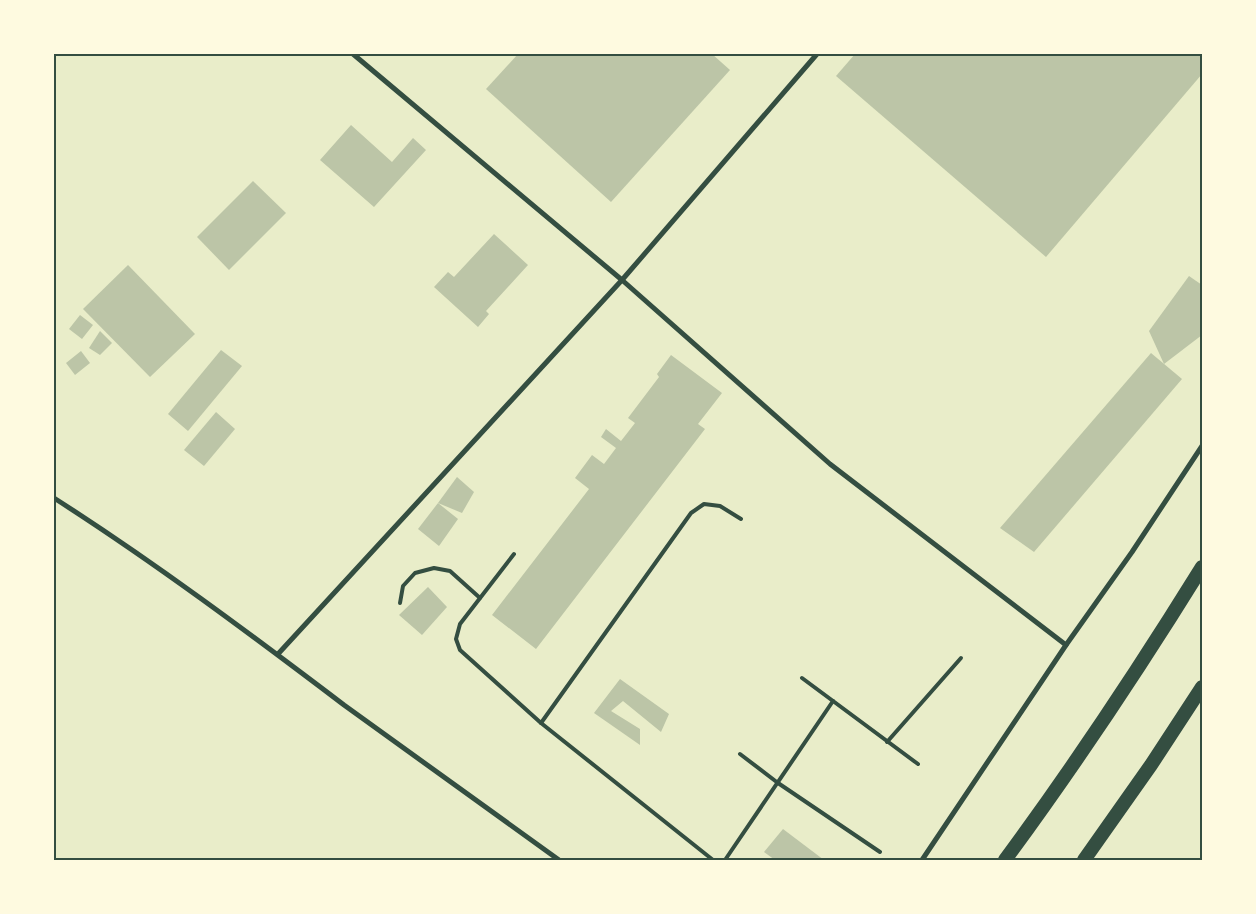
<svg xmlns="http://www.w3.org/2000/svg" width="1256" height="914" viewBox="0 0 1256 914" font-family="'Work Sans',sans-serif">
  <rect width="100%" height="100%" fill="#e9edc9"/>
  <!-- building -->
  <g fill="#bcc5a7">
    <polygon points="518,54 712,54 730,70 611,202 486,89"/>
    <polygon points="855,54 1202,54 1202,74 1046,257 836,76"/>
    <polygon points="351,125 392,162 413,138 426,150 374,207 320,160"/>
    <polygon points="253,181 286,213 229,270 197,237"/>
    <polygon points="494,234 528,265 486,311 489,314 478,327 434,287 448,272 454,277"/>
    <polygon points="128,265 195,334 150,377 83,309"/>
    <polygon points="1189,276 1202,285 1202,335 1164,364 1149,331"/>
    <polygon points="80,315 93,325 82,339 69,329"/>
    <polygon points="100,331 112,343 100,355 89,348"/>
    <polygon points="221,350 242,366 188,431 168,414"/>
    <polygon points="81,351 90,363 75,375 66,363"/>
    <polygon points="1151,353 1182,379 1034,552 1000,528"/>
    <polygon points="671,355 722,393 698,424 705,429 536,649 492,615 589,489 575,478 592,455 604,464 616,448 601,437 606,429 621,441 635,423 628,418 659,377 657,374"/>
    <polygon points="216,412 235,429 204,466 184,450"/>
    <polygon points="457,477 474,492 462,513 438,503"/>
    <polygon points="438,503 458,519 439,546 418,529"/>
    <polygon points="428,587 447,607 422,635 399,615"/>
    <polygon points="620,679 669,714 661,732 623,701 611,711 640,729 640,745 594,713"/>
    <polygon points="783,829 824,860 775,860 764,852"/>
  </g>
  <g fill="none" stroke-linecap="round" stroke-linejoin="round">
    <!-- service -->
    <g stroke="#344e41" stroke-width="4">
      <polyline points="514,554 460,624 456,639 460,650 541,723 713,860"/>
      <polyline points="400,603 403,586 415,573 434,568 450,571 480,598"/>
      <polyline points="802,678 918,764"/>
      <polyline points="541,723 691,513 704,504 720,506 741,519"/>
      <polyline points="887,742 961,658"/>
      <polyline points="740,754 778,783 880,852"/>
      <polyline points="725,860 833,701"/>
    </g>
    <!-- minor -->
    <g stroke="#344e41" stroke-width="5">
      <polyline points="353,54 622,280 830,464 1066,645"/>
      <path d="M54,498c100,64 195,135 290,207 71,52 143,103 215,155"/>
      <polyline points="278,654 622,280 817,54"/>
      <polyline points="922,860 1066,645 1132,552 1202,446"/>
    </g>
    <!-- trunk -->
    <g stroke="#344e41" stroke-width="14">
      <path d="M1005,860c70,-95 135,-193 197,-293"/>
      <polyline points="1084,860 1151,765 1202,687"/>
    </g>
  </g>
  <!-- border -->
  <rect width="1256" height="914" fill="none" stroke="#fefae0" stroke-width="110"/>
  <rect x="55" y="55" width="1146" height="804" fill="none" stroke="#344e41" stroke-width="2"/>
</svg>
